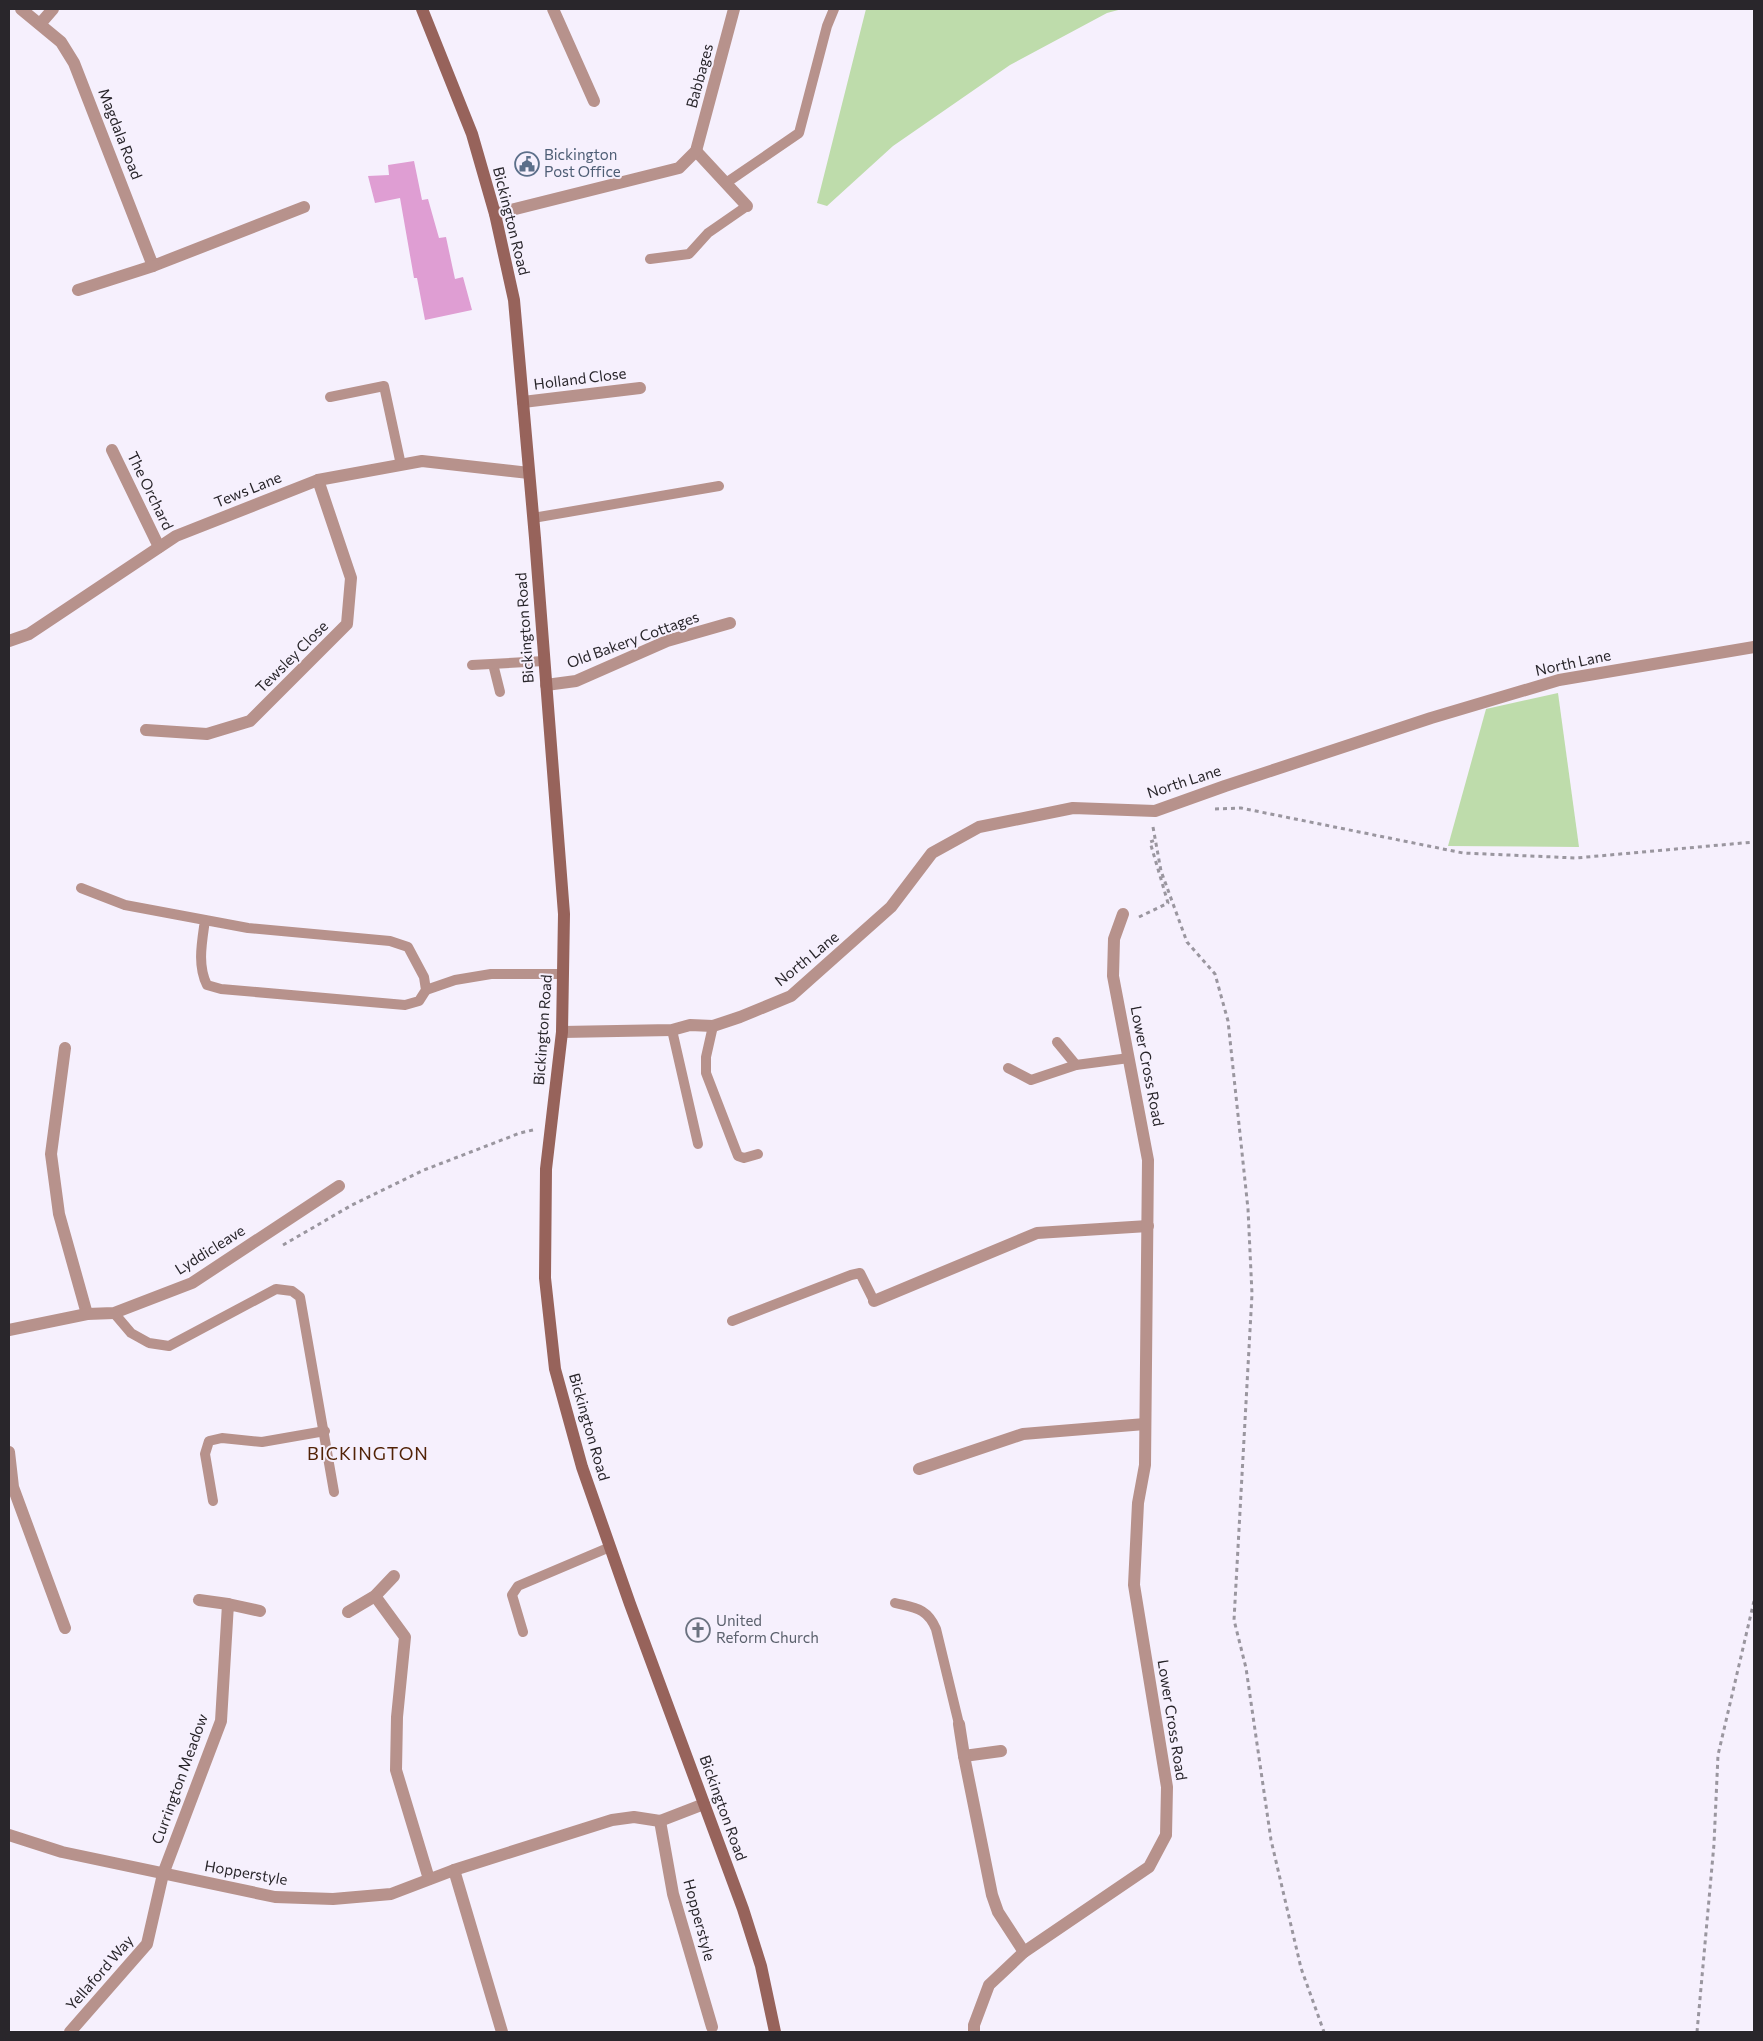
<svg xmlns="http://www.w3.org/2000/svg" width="1763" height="2041" viewBox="0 0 1763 2041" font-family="Commissioner,sans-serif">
  <rect width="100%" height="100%" fill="#f6f0fd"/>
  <!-- green -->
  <g fill="#bedcab">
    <polygon points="866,9 1122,9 1107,13 1010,65 893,146 827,206 817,203"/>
    <polygon points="1558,693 1579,847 1448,846 1486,709"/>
  </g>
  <!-- building -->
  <polygon fill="#df9ed3" points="414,161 422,200 428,199 439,238 446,237 455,279 463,277 472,310 425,320 417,278 414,278 400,198 375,203 368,176 389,175 388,165"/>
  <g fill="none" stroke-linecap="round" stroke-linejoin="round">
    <!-- path -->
    <g stroke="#9a969f" stroke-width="3" stroke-dasharray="4 4" stroke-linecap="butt">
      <polyline points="1215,809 1241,808 1463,853 1576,858 1754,842"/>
      <polyline points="1153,827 1161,871 1187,942 1215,974 1228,1021 1248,1209 1252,1294 1234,1620 1246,1668 1271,1840 1301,1968 1324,2032"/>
      <polyline points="1139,917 1168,903 1150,842 1156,840"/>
      <polyline points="283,1245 352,1205 424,1170 520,1133 533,1130"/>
      <polyline points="1697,2032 1714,1844 1718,1755 1754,1601"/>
    </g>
    <!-- lane -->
    <g stroke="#b7928c" stroke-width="10">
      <polyline points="726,183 799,133 827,26 834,9"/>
      <polyline points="650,259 689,254 708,233 747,206"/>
      <polyline points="330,397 384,386 401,465"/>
      <polyline points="533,518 719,486"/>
      <polyline points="493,664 500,692"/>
      <polyline points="472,665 544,661"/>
      <path d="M81,888l44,17 123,23 142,13 18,6 16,30 2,13 -7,11 -14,4 -184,-16 -14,-4c-10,-20 -5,-43 -2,-65"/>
      <polyline points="426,990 455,980 491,974 563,974"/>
      <polyline points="713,1026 706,1057 706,1073 738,1156 744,1158 758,1154"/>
      <polyline points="672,1030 698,1144"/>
      <polyline points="1057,1042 1076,1065"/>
      <polyline points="1008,1068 1031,1080 1076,1065 1129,1058"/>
      <polyline points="114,1313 131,1333 149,1343 169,1346 276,1289 292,1291 300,1297 334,1492"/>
      <polyline points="732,1321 851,1275 860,1273 874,1301"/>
      <polyline points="213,1501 205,1454 209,1441 222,1438 262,1442 325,1431"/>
      <path d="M895,1603c20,5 32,5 41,26l23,95"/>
      <polyline points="523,1632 512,1595 518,1586 610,1547"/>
    </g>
    <!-- street -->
    <g stroke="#b7928c" stroke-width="12">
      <polyline points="21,9 61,42 74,63 153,266 304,207"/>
      <polyline points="553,9 594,101"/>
      <polyline points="40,24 53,9"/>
      <polyline points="696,151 747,206"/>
      <polyline points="495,214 679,168 696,151 734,9"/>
      <polyline points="78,290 153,266"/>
      <polyline points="523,402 640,388"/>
      <polyline points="112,450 159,547"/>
      <polyline points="9,641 29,634 176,536 318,480 422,461 529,473"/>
      <polyline points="546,685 576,681 667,641 730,623"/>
      <polyline points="146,730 207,734 250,721 347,624 351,578 318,480"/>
      <polyline points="562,1032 672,1030 690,1025 713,1026 740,1017 791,996 891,907 932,853 979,827 1073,808 1155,811 1225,786 1431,718 1559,680 1754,647"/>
      <polyline points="65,1048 51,1154 59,1214 87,1314"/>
      <polyline points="874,1301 1037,1233 1148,1226"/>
      <polyline points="9,1330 87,1314 114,1313 192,1283 339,1186"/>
      <polyline points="9,1452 13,1487 65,1628"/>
      <polyline points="919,1469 1023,1434 1145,1424"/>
      <polyline points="375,1596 405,1637 397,1717 396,1770 429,1879"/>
      <polyline points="199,1600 228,1604"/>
      <polyline points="348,1612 375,1596 394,1576"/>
      <polyline points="959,1724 964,1756 1001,1751"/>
      <polyline points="964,1756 992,1895 998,1912 1024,1952"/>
      <polyline points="660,1821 673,1894 712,2027"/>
      <polyline points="9,1835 62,1852 275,1897 333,1899 391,1894 454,1870 612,1820 634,1817 660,1821 704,1804"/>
      <polyline points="454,1870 502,2032"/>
      <polyline points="70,2032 147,1944 163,1874 221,1721 228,1604 260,1611"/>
      <polyline points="974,2032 974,2025 989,1985 1024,1952 1149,1867 1166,1835 1167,1787 1134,1585 1138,1503 1145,1465 1148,1160 1113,976 1114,939 1123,914"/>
    </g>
    <!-- secondary -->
    <polyline stroke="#97635b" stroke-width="12" points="422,9 472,134 495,214 514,300 535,538 564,914 562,1032 546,1169 545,1278 555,1369 582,1467 630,1604 743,1909 761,1966 775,2032"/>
  </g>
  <!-- icons -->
  <defs>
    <g id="civic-ring" transform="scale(1.25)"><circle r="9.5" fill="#f6f0fd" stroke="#5c6f8a" stroke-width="1.5"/><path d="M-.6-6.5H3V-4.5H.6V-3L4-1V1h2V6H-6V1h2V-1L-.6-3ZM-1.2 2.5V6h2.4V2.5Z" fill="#5c6f8a"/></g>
    <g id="church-ring" transform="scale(1.25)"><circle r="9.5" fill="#f6f0fd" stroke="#6b7280" stroke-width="1.5"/><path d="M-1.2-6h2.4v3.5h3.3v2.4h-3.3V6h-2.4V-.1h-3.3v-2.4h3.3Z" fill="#6b7280"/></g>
  </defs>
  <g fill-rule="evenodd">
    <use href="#civic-ring" x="527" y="164"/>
    <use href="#church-ring" x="698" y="1630"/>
  </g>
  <g text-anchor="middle" stroke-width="4" stroke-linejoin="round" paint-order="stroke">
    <!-- street labels -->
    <g font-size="15" fill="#29262b" stroke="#f6f0fd">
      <text transform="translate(700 76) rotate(-75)" y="5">Babbages</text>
      <text transform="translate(120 134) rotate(69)" y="5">Magdala Road</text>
      <text transform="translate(511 221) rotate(76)" y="5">Bickington Road</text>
      <text transform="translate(580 379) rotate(-7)" y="5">Holland Close</text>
      <text transform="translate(248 490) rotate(-22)" y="5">Tews Lane</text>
      <text transform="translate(150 491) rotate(64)" y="5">The Orchard</text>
      <text transform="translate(525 628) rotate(-94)" y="5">Bickington Road</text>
      <text transform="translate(633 640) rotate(-20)" y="5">Old Bakery Cottages</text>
      <text transform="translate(292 657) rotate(-45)" y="5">Tewsley Close</text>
      <text transform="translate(1573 663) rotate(-12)" y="5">North Lane</text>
      <text transform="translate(1184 782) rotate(-18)" y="5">North Lane</text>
      <text transform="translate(807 959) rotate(-39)" y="5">North Lane</text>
      <text transform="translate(543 1030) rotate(-86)" y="5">Bickington Road</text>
      <text transform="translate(1147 1066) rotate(79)" y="5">Lower Cross Road</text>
      <text transform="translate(210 1250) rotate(-32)" y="5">Lyddicleave</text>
      <text transform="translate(589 1427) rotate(74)" y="5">Bickington Road</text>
      <text transform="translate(1172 1720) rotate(81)" y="5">Lower Cross Road</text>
      <text transform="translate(180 1779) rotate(-70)" y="5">Currington Meadow</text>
      <text transform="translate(723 1808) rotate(70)" y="5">Bickington Road</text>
      <text transform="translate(246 1873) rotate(10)" y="5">Hopperstyle</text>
      <text transform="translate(699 1920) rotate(75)" y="5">Hopperstyle</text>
      <text transform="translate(100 1973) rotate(-49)" y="5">Yellaford Way</text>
    </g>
    <!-- service labels -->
    <g font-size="15" fill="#4e5e75" stroke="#f6f0fd" text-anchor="start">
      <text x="544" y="160">Bickington<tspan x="544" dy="17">Post Office</tspan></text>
    </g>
    <!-- worship labels -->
    <g font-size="15" fill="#5b616d" stroke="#f6f0fd" text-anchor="start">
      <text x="716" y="1626">United<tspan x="716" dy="17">Reform Church</tspan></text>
    </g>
    <!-- quarter labels -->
    <g font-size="18" letter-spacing="1" fill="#522307" stroke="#f6f0fd">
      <text x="368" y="1460">BICKINGTON</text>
    </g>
  </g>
  <!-- border -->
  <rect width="1763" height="2041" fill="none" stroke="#29262b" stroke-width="20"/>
</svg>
